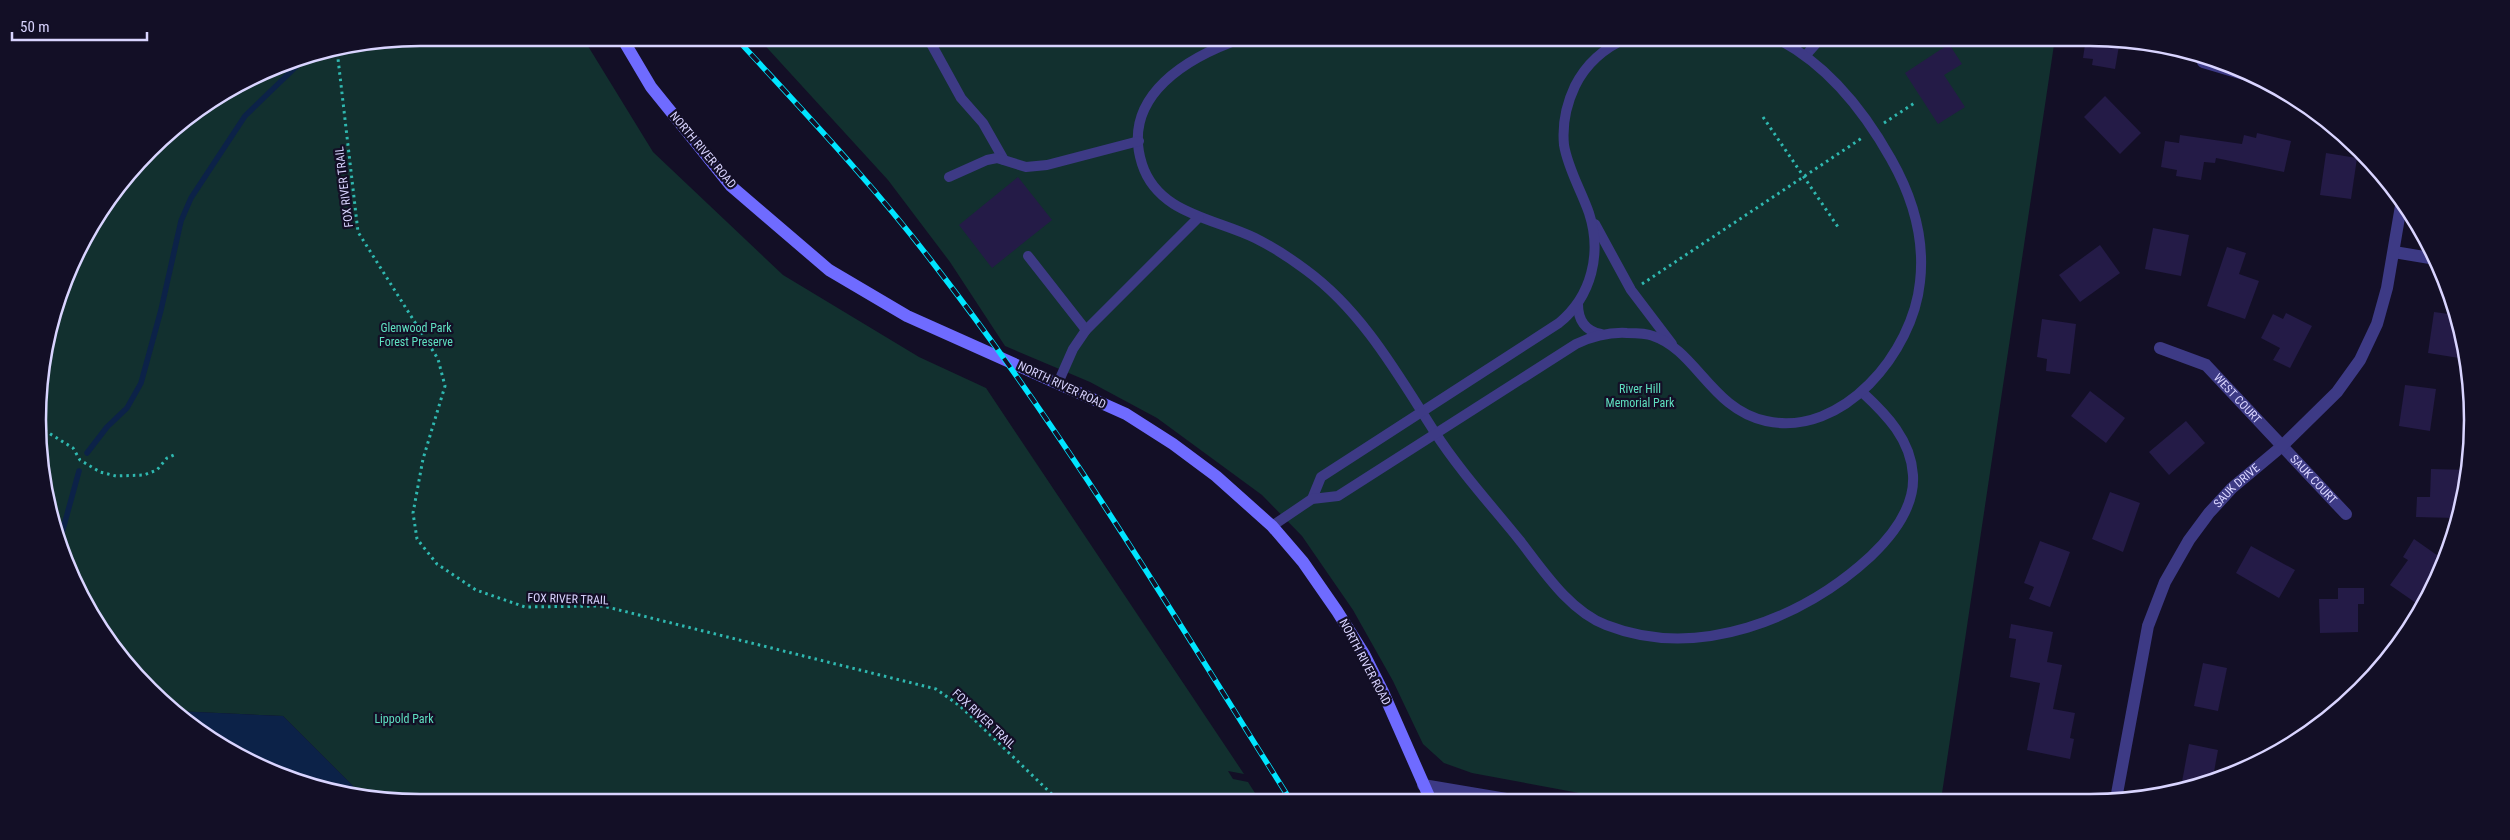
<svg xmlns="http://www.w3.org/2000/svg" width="2510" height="840" viewBox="0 0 2510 840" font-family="'Roboto Condensed',sans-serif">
  <rect width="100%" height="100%" fill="#130f26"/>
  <!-- green -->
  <g fill="#12302f">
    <polygon points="420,38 583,38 653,152 783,275 919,357 986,388 1244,774 1228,771 1233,779 1248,782 1260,801 420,802 364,797 283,716 174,711 150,691 102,633 50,519 38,445 41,370 77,251 117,187 168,133 274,67 346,45"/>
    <polygon points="758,38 2055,38 1941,800 1617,800 1472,773 1444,763 1423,744 1393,681 1353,610 1302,536 1262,495 1157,418 1090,382 1005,346 950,262 888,180"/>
  </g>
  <!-- water -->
  <path fill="#0c2248" d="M174,711l109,5 81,81c-50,-5 -116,-31 -157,-60 -12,-7 -22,-18 -33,-26z"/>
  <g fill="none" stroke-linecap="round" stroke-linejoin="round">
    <!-- stream -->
    <g stroke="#0c2248" stroke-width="5.5">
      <polyline points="87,453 107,427 127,408 141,383 161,310 181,221 191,198 245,116 306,57"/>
      <polyline points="60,540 79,471"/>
    </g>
  </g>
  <!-- building -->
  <g fill="#241b47">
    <polygon points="2086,38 2120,40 2115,69 2092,65 2093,59 2083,58"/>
    <polygon points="1949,44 1962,64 1944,75 1965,107 1938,124 1905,73"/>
    <polygon points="2105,96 2141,133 2120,154 2084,117"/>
    <polygon points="2257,133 2291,141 2284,172 2216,158 2215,163 2204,162 2201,180 2176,176 2177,170 2161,167 2165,141 2179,143 2180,135 2242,144 2244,135 2256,138"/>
    <polygon points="2326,153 2357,158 2351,199 2320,195"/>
    <polygon points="1018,177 1052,220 992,268 959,225"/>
    <polygon points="2153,228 2189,235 2181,276 2145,269"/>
    <polygon points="2100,245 2120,273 2080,302 2059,275"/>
    <polygon points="2227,247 2246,253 2239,274 2259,281 2245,319 2207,306"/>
    <polygon points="2434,312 2456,315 2462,336 2459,358 2428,353"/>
    <polygon points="2286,313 2312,326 2290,368 2273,360 2280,348 2261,338 2273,314 2283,319"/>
    <polygon points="2042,319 2076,324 2070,374 2046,371 2047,359 2037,357"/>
    <polygon points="2405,385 2436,389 2430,431 2399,426"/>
    <polygon points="2090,391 2125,418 2106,443 2071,416"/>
    <polygon points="2186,421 2205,443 2169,475 2149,452"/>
    <polygon points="2431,469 2468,470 2466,487 2460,486 2460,509 2456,518 2416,517 2417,497 2430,497"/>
    <polygon points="2110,492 2140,503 2123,552 2092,539"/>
    <polygon points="2414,539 2441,558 2434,577 2416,603 2390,585 2408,560 2403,557"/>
    <polygon points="2040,541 2070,552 2050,607 2029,599 2034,587 2024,583"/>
    <polygon points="2251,546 2295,570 2279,598 2236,573"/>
    <polygon points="2338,588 2364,588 2364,604 2358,604 2358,632 2320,633 2319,599 2338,599"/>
    <polygon points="2011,624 2053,632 2047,662 2062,665 2053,709 2075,713 2070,738 2074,739 2070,759 2027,750 2040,683 2010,677 2016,639 2009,638"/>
    <polygon points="2203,663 2227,668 2218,711 2194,706"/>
    <polygon points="2189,744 2218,750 2213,777 2181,787"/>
  </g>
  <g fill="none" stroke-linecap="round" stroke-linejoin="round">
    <!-- path -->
    <g stroke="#2fb8b0" stroke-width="3" stroke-dasharray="2.5 4" stroke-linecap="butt">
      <polyline points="334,48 337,50 358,232 438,359 445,386 423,459 413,513 417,539 437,564 476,590 525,607 603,606 936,689 960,706 1059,801"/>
      <polyline points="1763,117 1838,227"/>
      <polyline points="1884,123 1916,102"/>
      <polyline points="1642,284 1862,138"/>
      <polyline points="39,427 73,448 80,460 100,472 116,476 144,475 157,470 167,458 176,454"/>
    </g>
    <!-- lane -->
    <g stroke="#3d3a85" stroke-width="10">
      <polyline points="928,38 961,98 983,123 1004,160"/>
      <path d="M1243,38c-53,18 -123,57 -101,126 16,50 72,54 113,74 18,9 35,20 51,32 56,41 91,103 128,161 25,39 58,75 87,111 23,30 49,69 85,83 92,36 197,-6 265,-69 22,-21 44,-49 42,-81 -2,-35 -26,-60 -51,-83"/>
      <path d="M1958,38c9,5 19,4 29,0"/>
      <polyline points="1806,55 1821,38"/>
      <polyline points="949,177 987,160 997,158 1026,167 1047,165 1139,141"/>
      <polyline points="1595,224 1631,290 1672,344"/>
      <polyline points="1028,256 1086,330"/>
      <path d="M1578,304c0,16 7,27 23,30"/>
      <polyline points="1058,383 1073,349 1086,330 1199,217"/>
      <path d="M1312,499l9,-22 238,-154c33,-27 43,-70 30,-110 -8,-23 -21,-44 -25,-68 -2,-21 2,-40 11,-59 11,-22 29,-38 52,-48"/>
      <path d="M1272,526l40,-27 26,-3 238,-152c17,-8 33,-12 51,-11 8,0 19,0 26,3 43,14 59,74 113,85 77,17 147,-69 154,-139 5,-43 -8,-86 -29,-123 -28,-50 -64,-95 -115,-121"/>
    </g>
    <!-- street -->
    <g stroke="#3d3a85" stroke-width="12">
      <polyline points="2203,62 2257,78"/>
      <polyline points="2394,252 2436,259"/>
      <path id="s1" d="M2160,348l46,17 140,149"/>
      <polyline points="1423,785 1512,800"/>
      <path id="s2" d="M2116,799l32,-173 17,-44 24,-42 20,-27 23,-25 49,-41 56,-55 23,-32 17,-36 10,-36 15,-88"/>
    </g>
    <!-- secondary -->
    <polyline stroke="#6f6bff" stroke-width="12" points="622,38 651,87 731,186 829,270 907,316 1126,414 1173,444 1216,476 1272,526 1303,562 1337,611 1364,654 1383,692 1431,801"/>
    <!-- rail casing -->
    <g stroke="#00e5ff" stroke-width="5.5">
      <path id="rail" d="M736,38c67,73 136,145 197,225 132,170 243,356 358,538"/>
    </g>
    <!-- rail -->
    <use href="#rail" stroke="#130f26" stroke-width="4" stroke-dasharray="11" stroke-linecap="butt"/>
  </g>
  <g text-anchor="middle" stroke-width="4.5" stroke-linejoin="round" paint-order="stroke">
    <!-- street labels -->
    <g font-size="12" fill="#d9d4ff" stroke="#130f26">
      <text transform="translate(703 150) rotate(50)" y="4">NORTH RIVER ROAD</text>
      <text transform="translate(344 187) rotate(-97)" y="4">FOX RIVER TRAIL</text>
      <text transform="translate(1062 385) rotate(25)" y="4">NORTH RIVER ROAD</text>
      <text dy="4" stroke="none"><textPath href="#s1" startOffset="95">WEST COURT</textPath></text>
      <text dy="4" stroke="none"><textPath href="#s1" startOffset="206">SAUK COURT</textPath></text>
      <text dy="4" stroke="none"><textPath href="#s2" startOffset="344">SAUK DRIVE</textPath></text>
      <text transform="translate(568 599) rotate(2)" y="4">FOX RIVER TRAIL</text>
      <text transform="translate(1365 662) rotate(62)" y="4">NORTH RIVER ROAD</text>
      <text transform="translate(984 719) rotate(43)" y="4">FOX RIVER TRAIL</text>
    </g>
    <!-- park labels -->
    <g font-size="12" fill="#5fe0c0" stroke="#130f26">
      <text x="416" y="332">Glenwood Park<tspan x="416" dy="14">Forest Preserve</tspan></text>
      <text x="1640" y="393">River Hill<tspan x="1640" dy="14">Memorial Park</tspan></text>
      <text x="404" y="723">Lippold Park</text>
    </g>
  </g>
  <!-- crop -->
  <path d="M0 0H2510V840H0ZM420 46H2090A374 374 0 0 1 2464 420V420A374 374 0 0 1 2090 794H420A374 374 0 0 1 46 420V420A374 374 0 0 1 420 46Z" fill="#130f26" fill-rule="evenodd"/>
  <path fill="none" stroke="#d9d4ff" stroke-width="2.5" d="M420 46H2090A374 374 0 0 1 2464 420V420A374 374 0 0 1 2090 794H420A374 374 0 0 1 46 420V420A374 374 0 0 1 420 46Z"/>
  <!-- scale -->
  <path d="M12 32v8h135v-8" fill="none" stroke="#d9d4ff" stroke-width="2.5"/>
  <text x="20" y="32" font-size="15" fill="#d9d4ff" stroke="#130f26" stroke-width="4" paint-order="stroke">50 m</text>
</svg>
